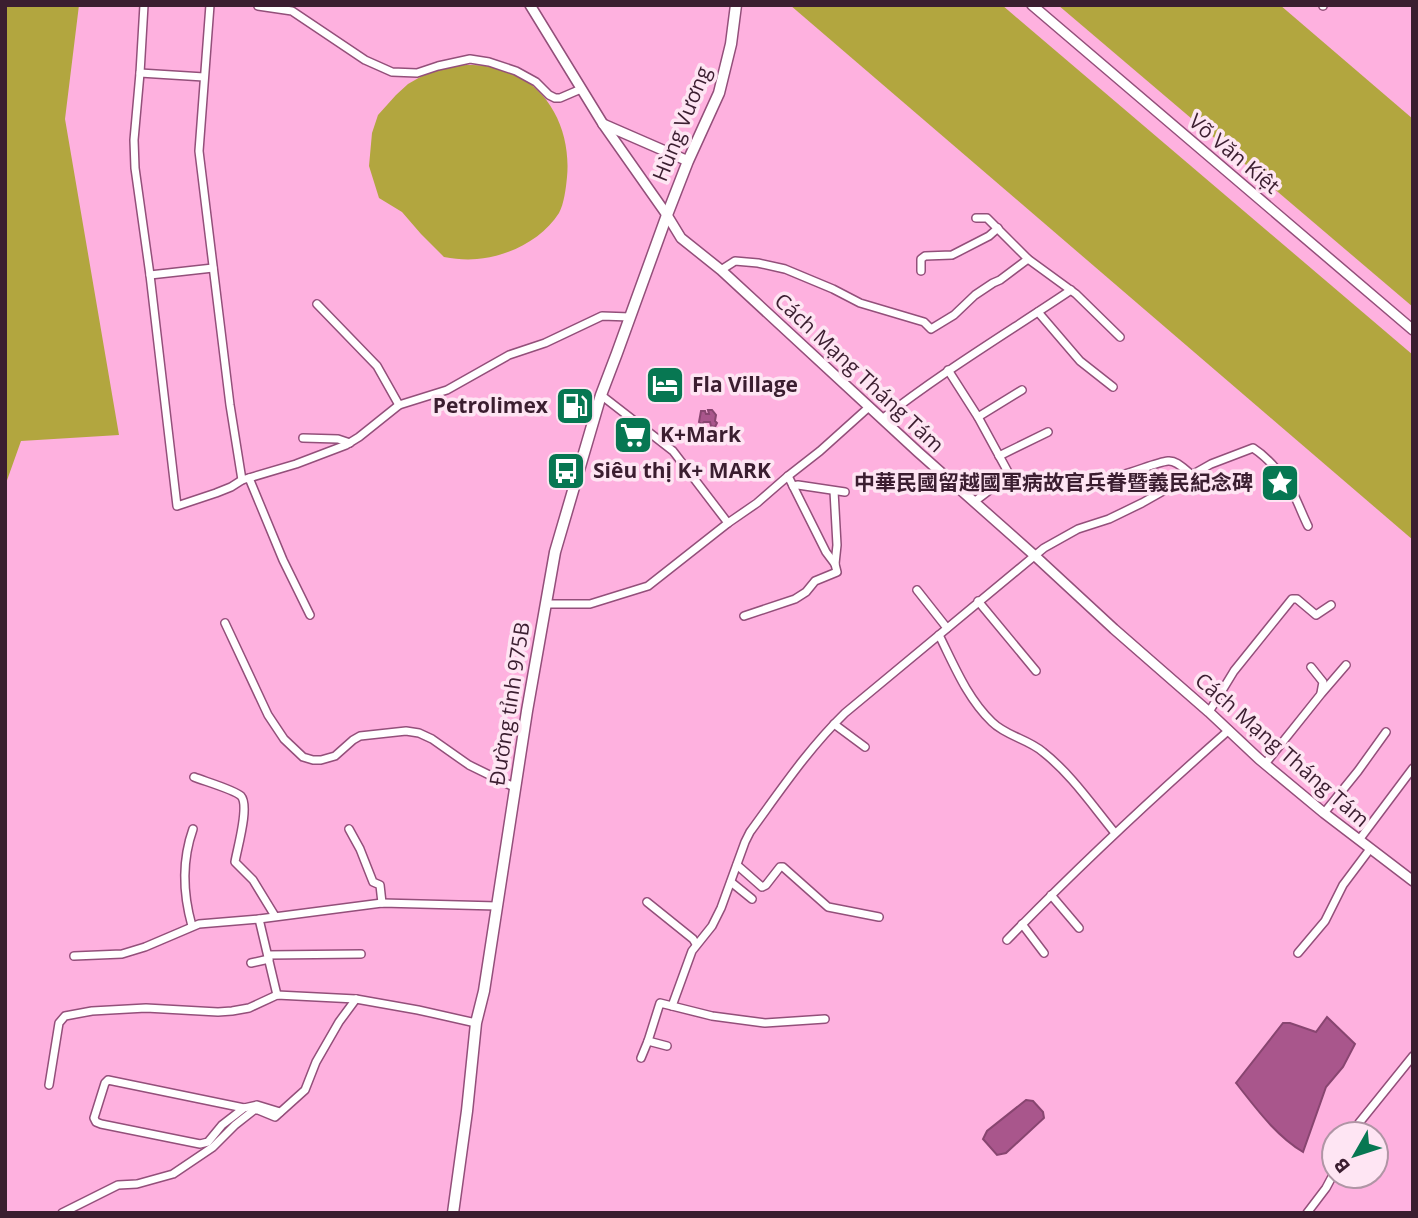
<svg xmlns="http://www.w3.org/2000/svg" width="1418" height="1218" viewBox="0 0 1418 1218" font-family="'Open Sans','Noto Sans SC',sans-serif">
  <rect width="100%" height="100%" fill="#feb1df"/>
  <!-- green -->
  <g fill="#b2a63f">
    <polygon points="5,5 79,5 65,119 119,435 21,441 5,486"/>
    <polygon points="790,5 1002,5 1413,355 1413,540"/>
    <polygon points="1058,5 1280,5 1413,119 1413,307"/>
    <path d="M467,65c16,0 33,2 47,9 39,18 57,62 53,103 -1,11 -3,27 -8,36 -17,27 -52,44 -82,46 -11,1 -22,0 -33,-2l-23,-23 -19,-22 -23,-14 -10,-32 3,-33 6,-18 18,-20 12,-11 14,-8 29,-10z"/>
  </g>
  <!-- water -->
  <g fill="#a9568c" stroke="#884570" stroke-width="2">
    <polygon points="708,410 712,410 716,415 715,421 717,423 715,427 711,426 710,422 704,422 702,424 699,422 701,411 705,411 706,414 709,414"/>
    <path d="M1327,1017l28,27 -12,23 -17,20 -23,65c-28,-17 -47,-44 -67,-69l47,-60h7l26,9z"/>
    <polygon points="1026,1100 1033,1101 1043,1112 1044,1118 1006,1153 997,1155 983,1139 987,1131"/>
  </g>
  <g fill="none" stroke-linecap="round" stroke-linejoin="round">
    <!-- minor casing -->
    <g stroke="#934f7a" stroke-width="10">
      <g id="minor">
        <polyline points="144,5 140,73 134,140 135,168 150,275 177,506 216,493 231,487 242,480 296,464 346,445 359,437 399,405 447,390 509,355 545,343 602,316 630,317"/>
        <polyline points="210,5 199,151 230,405 242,480"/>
        <polyline points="1323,5 1323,6"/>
        <polyline points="258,6 292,11 365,60 392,72 417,73 438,66 470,59 489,62 516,71 536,82 549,95 555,98 560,98 581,89"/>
        <polyline points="140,73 204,77"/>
        <polyline points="976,218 987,218 1028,259 1076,294 1120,337"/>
        <polyline points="721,270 735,261 758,263 785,269 833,289 860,303 924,322 931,329 954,315 975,295 993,283 1000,280 1028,259"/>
        <polyline points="921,271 921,259 925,256 952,255 989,236 998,228"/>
        <polyline points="150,275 213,268"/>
        <polyline points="317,304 377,366 399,405"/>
        <polyline points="1038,312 1080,361 1113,387"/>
        <polyline points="948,370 978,417 1014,483 991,489 974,502"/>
        <polyline points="601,395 673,451 728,523"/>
        <polyline points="978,417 1022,390"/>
        <path d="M882,419c60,-47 125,-86 189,-129"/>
        <polyline points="303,438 338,439 350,443"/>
        <polyline points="999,456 1048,432"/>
        <polyline points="249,478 283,560 310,615"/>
        <path d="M1014,483c36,2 72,0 107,-8 14,-3 36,-13 47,-14 9,-1 17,9 23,13"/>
        <polyline points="793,486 798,485 845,492"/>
        <polyline points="834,491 837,545 835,564"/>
        <polyline points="917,590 947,628"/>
        <polyline points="978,601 1036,671"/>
        <polyline points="546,604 590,604 648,586 728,523 757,503 788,476 820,451 869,407"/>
        <polyline points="744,616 795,599 806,592 815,581 837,572 835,564 826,552 788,476"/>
        <polyline points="225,623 268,715 284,739 303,757 313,760 321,760 335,756 353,740 360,736 406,731 419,733 432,739 469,765 516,788"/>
        <path d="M939,635c15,30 28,63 53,87 14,14 36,17 51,30 28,22 49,53 72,81"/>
        <polyline points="1311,667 1323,682 1321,693"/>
        <polyline points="1209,712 1234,671 1292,599 1297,599 1316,615 1331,605"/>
        <polyline points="834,724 865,747"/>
        <polyline points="1265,764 1321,694 1346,665"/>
        <path d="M194,777c10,4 41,13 47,19 9,10 -4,53 -6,66l18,18 22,36"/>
        <polyline points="1324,813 1358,771 1386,732"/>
        <polyline points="349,829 360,849 373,882 380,885 382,903"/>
        <polyline points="1359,840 1413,768"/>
        <polyline points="737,865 762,887 766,885 780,867 783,867 828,907 879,917"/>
        <polyline points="731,882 752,899"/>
        <polyline points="1051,895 1079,928"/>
        <polyline points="647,902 693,939 696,944"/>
        <polyline points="259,919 277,995"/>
        <polyline points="1022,924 1044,953"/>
        <path d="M192,926c-9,-32 -10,-66 1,-97"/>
        <path d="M1007,940c71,-73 145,-142 222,-210"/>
        <polyline points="1298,953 1325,921 1343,885 1370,849"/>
        <polyline points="268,955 361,954"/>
        <polyline points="74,956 122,954 145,947 199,924 259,919 382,903 497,906"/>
        <polyline points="251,963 269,959"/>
        <path d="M672,1006l20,-55 20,-25 9,-18 24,-66 5,-10c30,-41 58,-83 95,-119l199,-165 34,-19 31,-10 33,-16 69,-39 42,-16c17,11 32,30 41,47 5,10 9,21 14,31"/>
        <polyline points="648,1041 667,1046"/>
        <polyline points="641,1058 648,1041 660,1003 712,1016 765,1023 825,1019"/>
        <polyline points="49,1085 59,1023 65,1016 92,1011 146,1008 218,1012 232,1011 249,1008 277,995 356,999 418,1010 476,1023"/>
        <polyline points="244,1108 222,1125 208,1142 200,1144 101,1124 96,1122 94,1118 105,1083 108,1080 244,1108 257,1105 280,1112"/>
        <polyline points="1354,1134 1359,1123 1413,1056"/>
        <polyline points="62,1213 118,1185 137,1184 173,1174 213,1147 235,1125 254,1110 258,1110 275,1117 305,1090 316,1062 339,1022 356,999"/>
        <polyline points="1307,1213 1326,1188 1334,1173"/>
      </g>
    </g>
    <!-- tertiary casing -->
    <g stroke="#934f7a" stroke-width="12">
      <g id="tertiary">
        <polyline points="530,5 603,124 667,215 681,238 721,270 918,452 1034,555 1114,629 1209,712 1259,759 1324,813 1413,881"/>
        <polyline points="1032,5 1413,330"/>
        <polyline points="603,124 688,161"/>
      </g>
    </g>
    <!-- secondary casing -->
    <g stroke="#934f7a" stroke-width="13">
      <polyline id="secondary" points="453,1213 467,1111 476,1023 484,991 527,711 555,552 601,395 617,353 667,215 688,161 719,93 731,44 736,5"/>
    </g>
    <!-- minor -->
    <use href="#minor" stroke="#fff" stroke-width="7"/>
    <!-- tertiary -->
    <use href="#tertiary" stroke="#fff" stroke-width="9"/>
    <!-- secondary -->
    <use href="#secondary" stroke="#fff" stroke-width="10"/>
  </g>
  <!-- icons -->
  <defs>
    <g id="hotel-square" transform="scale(2.0125)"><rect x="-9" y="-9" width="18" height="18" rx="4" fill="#077752" stroke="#fee5f3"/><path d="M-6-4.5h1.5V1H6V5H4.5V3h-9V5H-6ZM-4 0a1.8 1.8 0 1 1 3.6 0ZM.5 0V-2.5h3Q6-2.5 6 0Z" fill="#fff"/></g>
    <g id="fuel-square" transform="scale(2.0125)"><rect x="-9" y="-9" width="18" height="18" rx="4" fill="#077752" stroke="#fee5f3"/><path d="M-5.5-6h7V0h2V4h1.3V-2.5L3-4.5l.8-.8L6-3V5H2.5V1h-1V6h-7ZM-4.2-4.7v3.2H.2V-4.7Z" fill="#fff"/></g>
    <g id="supermarket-square" transform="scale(2.0125)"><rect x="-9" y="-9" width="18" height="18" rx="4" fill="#077752" stroke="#fee5f3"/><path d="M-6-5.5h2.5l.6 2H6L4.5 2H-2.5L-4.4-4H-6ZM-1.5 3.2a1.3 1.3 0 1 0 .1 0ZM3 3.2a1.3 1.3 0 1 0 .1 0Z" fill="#fff"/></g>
    <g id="bus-square" transform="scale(2.0125)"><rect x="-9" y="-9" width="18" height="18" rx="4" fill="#077752" stroke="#fee5f3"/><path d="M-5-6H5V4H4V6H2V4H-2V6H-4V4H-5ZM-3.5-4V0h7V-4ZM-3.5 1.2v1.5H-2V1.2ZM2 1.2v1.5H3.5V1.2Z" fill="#fff"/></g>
    <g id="sight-square" transform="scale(2.0125)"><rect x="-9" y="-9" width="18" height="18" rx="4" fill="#077752" stroke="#fee5f3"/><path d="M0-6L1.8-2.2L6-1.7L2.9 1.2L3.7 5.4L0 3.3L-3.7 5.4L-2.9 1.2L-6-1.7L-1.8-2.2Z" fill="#fff"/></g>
  </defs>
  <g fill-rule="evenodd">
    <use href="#hotel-square" x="665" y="385"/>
    <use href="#fuel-square" x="575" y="406"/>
    <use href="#supermarket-square" x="633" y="435"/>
    <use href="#bus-square" x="566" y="471"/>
    <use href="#sight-square" x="1280" y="483"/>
  </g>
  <g text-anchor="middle" stroke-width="7" stroke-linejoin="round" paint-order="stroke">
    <!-- street labels -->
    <g font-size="21" fill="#3b1e30" stroke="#fee5f3">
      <text transform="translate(682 124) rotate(-68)" y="7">Hùng Vương</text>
      <text transform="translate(1234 154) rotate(40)" y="7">Võ Văn Kiệt</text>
      <text transform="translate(859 373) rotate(43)" y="7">Cách Mạng Tháng Tám</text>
      <text transform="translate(510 704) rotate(-81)" y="7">Đường tỉnh 975B</text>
      <text transform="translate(1282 750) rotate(41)" y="7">Cách Mạng Tháng Tám</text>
    </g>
    <!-- poi labels -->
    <g font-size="21" font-weight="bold" fill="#3b1e30" stroke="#fee5f3" text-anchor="start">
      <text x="692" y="392">Fla Village</text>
      <text x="548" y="413" text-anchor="end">Petrolimex</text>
      <text x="660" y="442">K+Mark</text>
      <text x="593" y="478">Siêu thị K+ MARK</text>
      <text x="1253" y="490" text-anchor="end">中華民國留越國軍病故官兵眷暨義民紀念碑</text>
    </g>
  </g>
  <!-- border -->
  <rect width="1418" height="1218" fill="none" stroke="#3b1e30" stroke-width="14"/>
  <!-- north arrow -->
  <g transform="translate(1355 1155) rotate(231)"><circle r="33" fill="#fee5f3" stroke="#b095a5" stroke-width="2"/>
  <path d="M0-5L12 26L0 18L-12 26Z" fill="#077752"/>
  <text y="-10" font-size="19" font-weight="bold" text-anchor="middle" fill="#3b1e30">B</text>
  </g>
</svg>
